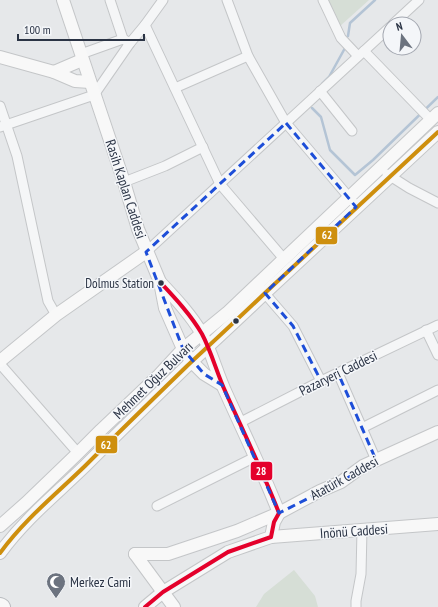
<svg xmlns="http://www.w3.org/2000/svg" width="438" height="607" viewBox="0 0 438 607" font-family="'PT Sans Narrow',sans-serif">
  <rect width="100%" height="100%" fill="#e6e8ea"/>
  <!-- green -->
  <g fill="#d6ded6">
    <polygon points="327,0 369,0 339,27"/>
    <polygon points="294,570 315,596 318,607 256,607 264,594"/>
  </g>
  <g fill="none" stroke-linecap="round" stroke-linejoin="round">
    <!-- stream -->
    <g stroke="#b4c4d5" stroke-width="2.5">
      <polyline points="348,36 350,23 375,0"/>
      <polyline points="322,84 329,77 345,48"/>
      <polyline points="312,108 321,117 330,150 355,175 373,160 438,97"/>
    </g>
    <!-- street casing -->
    <g stroke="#c4c6c8" stroke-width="11">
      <g id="street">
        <polyline points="110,0 123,39"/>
        <polyline points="227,0 248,56 286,123 353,202"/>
        <polyline points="323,0 341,38 358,56"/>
        <polyline points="393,24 419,0"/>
        <polyline points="145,25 220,184 284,259"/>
        <polyline points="364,51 431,120"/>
        <polyline points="81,54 123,39 130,43"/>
        <polyline points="175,88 248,56"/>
        <polyline points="320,91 352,131"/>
        <polyline points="0,106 17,156 48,301 56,315"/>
        <polyline points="0,127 94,95 130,43 145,25 163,0"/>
        <polyline points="387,174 409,188 438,203"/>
        <polyline points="124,182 165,166 203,147"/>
        <polyline points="146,252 390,27"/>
        <polyline points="261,289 293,326 321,381"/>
        <polyline points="426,330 438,355"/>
        <polyline points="0,364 78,453"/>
        <polyline points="338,373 376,460"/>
        <polyline points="239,423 321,381 438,325"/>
        <polyline points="362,428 438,390"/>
        <polyline points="157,506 255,457"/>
        <polyline points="356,607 356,601 361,574 362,530"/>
      </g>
    </g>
    <!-- secondary casing -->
    <g stroke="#c4c6c8" stroke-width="14">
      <g id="secondary">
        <polyline points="63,0 124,182 138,229 160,282 165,308 183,349 192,362 204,374 222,385"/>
        <polyline points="0,57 54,72 75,81 90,82"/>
        <polyline points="54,72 82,60"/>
        <polyline points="0,361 56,315 146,252"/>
        <polyline points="0,526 26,503 78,453 101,430 159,375 183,349 227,313 438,113"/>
        <polyline points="271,537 438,524"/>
        <path d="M0,553c25,-34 54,-57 85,-87 34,-34 68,-67 102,-100 26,-24 52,-48 78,-73l173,-161"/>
        <polyline points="135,554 168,554 237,531 279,513 320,491 341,482 363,466 438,432"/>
        <polyline points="135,554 174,607"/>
        <path d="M145,607l18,-15 65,-40 43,-15 3,-15 5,-9c-16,-41 -35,-80 -53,-120 -9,-19 -14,-40 -24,-59 -11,-19 -27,-36 -42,-52"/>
      </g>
    </g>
    <!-- highway casing -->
    <g stroke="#b8bbbf" stroke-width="18">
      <polyline id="highway" points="0,606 2,607"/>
    </g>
    <!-- street -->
    <use href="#street" stroke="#f5f6f7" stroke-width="9"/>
    <!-- secondary -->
    <use href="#secondary" stroke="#f8f8f8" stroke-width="12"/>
    <!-- highway -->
    <use href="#highway" stroke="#f8f8f8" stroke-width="16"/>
    <!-- bus-1 casing -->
    <g stroke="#f4f6f9" stroke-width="7">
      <path id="bus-1" d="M0,553c25,-34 54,-57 85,-87 34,-34 68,-67 102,-100 26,-24 52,-48 78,-73l173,-161"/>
    </g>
    <!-- bus-2 casing -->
    <g stroke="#f4f6f9" stroke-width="7">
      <path id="bus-2" d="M145,607l18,-15 65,-40 43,-15 3,-15 5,-9c-16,-41 -35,-80 -53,-120 -9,-19 -14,-40 -24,-59 -11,-19 -27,-36 -42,-52"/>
    </g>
    <!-- bus-1 -->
    <use href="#bus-1" stroke="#ce8f0e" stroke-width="4"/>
    <!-- bus-2 -->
    <use href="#bus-2" stroke="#e4002b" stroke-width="4"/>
  </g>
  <!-- marked area -->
  <path fill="none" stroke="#1d4ed8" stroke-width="3" stroke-dasharray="8 5" stroke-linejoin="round" d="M286,123l70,84 -91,86 28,33 28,55 17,-8 38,87 -35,22 -62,31 -57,-128 -18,-11 -21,-25 -37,-97z"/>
  <!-- icons -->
  <defs>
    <g id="mosque-pin" transform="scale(1)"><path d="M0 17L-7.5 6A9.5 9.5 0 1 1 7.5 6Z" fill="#6c737f" stroke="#f4f6f9"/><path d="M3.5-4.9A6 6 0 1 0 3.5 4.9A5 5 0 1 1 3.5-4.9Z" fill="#fff"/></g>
  </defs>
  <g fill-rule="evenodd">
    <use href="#mosque-pin" x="56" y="582"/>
  </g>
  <!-- markers -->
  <g fill="#2b3445" stroke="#f4f6f9" stroke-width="1.5">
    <circle cx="161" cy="283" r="3.5"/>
    <circle cx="236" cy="321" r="3.5"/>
  </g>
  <g text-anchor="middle" stroke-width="3" stroke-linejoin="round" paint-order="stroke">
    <!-- bus labels -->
    <g font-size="13" fill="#2b3445" stroke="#f4f6f9" text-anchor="end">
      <text x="154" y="288">Dolmus Station</text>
    </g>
    <!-- street labels -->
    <g font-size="14" fill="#2b3445" stroke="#f4f6f9">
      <text transform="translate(126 189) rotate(72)" y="5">Rasih Kaplan Caddesi</text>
      <text transform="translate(338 373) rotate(-26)" y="5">Pazaryeri Caddesi</text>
      <text transform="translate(153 380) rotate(-44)" y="5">Mehmet Oğuz Bulvarı</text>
      <text transform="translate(344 478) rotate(-29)" y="5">Atatürk Caddesi</text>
      <text transform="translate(354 531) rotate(-4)" y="5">Inönü Caddesi</text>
    </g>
    <!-- poi labels -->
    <g font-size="14" fill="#2b3445" stroke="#f4f6f9" text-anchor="start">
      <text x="70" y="587">Merkez Cami</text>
    </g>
  </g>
  <g stroke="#f4f6f9" stroke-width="1.5">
    <rect x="315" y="226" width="23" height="19" rx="4" fill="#ce8f0e"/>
    <rect x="95" y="435" width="23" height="19" rx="4" fill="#ce8f0e"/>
    <rect x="250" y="461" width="23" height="20" rx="4" fill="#e4002b"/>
  </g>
  <g font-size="11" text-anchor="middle" font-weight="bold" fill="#fff">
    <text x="327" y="239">62</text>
    <text x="106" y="449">62</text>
    <text x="261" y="475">28</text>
  </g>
  <!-- north arrow -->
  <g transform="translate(402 36) rotate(344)"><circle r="19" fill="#f4f6f9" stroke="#a4a8b1"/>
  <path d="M0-3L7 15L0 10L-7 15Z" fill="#6c737f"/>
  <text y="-6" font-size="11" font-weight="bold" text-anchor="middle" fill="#2b3445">N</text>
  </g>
  <!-- scale -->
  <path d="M18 34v6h126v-6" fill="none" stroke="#2b3445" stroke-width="2"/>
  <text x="24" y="34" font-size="12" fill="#2b3445" stroke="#f4f6f9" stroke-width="3" paint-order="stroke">100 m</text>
</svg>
